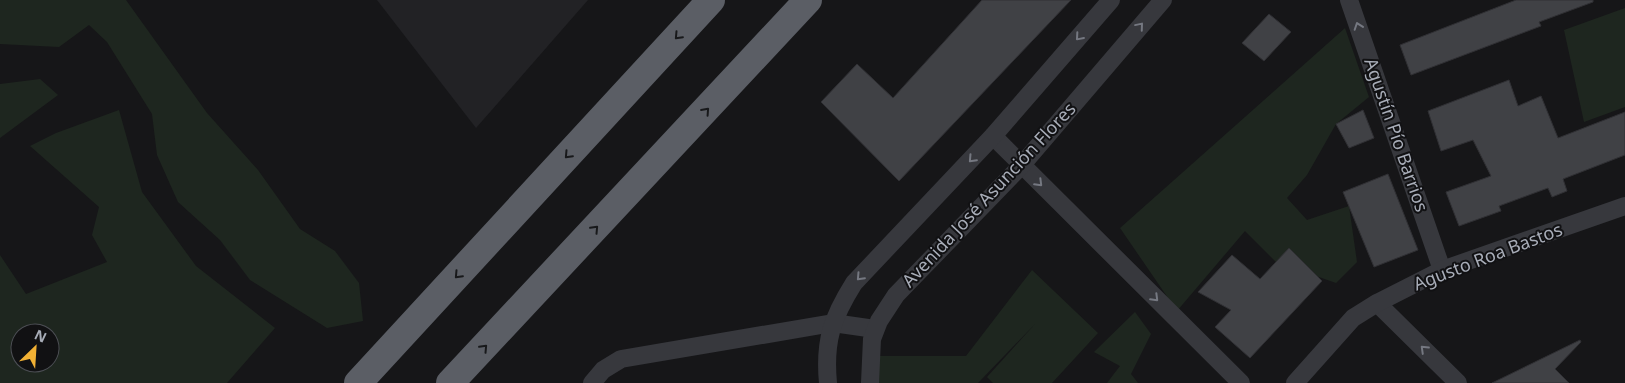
<svg xmlns="http://www.w3.org/2000/svg" width="1625" height="383" viewBox="0 0 1625 383" font-family="'Noto Sans',sans-serif">
  <rect width="100%" height="100%" fill="#161618"/>
  <!-- built -->
  <polygon fill="#222225" points="377,0 588,0 476,128"/>
  <!-- green -->
  <g fill="#1e261f" fill-rule="evenodd">
    <polygon points="0,0 126,0 207,113 258,170 300,229 335,251 359,283 363,321 327,328 250,280 220,240 178,202 157,155 152,114 107,42 89,25 59,47 0,44"/>
    <polygon points="1625,8 1625,107 1584,122 1564,30"/>
    <polygon points="1345,28 1369,97 1336,124 1307,175 1287,198 1307,220 1349,206 1357,262 1336,283 1276,262 1245,231 1177,311 1120,228"/>
    <polygon points="40,79 58,95 0,138 0,84"/>
    <path d="M119,110l23,82 54,74 79,62 -48,55h-227v-128l26,39 81,-32 -15,-27 7,-28 -69,-61 26,-13zM20,333h30v30h-30z"/>
    <polygon points="1032,270 1098,333 1052,383 993,383 987,377 1035,324 978,383 877,383 874,356 966,356"/>
    <polygon points="1135,312 1151,334 1131,374 1138,383 1107,383 1120,366 1094,352"/>
  </g>
  <!-- building -->
  <g fill="#404145" stroke="#303034">
    <polygon points="982,0 1071,0 899,181 821,102 857,64 893,98"/>
    <polygon points="1516,0 1593,0 1593,2 1539,22 1541,26 1411,75 1400,45"/>
    <polygon points="1269,14 1291,32 1264,61 1242,43"/>
    <polygon points="1509,80 1518,106 1541,96 1558,138 1625,112 1625,155 1563,179 1567,191 1552,197 1548,188 1499,206 1501,211 1459,226 1446,192 1491,176 1473,140 1441,151 1428,111"/>
    <polygon points="1363,110 1374,138 1349,148 1336,124"/>
    <polygon points="1388,174 1418,250 1374,267 1343,192"/>
    <polygon points="1289,248 1322,281 1250,358 1215,327 1231,310 1198,292 1232,255 1260,279"/>
    <polygon points="1580,340 1581,342 1555,369 1569,383 1492,383"/>
  </g>
  <g fill="none" stroke-linecap="round" stroke-linejoin="round">
    <!-- minor -->
    <g stroke="#37383d" stroke-width="18">
      <polyline points="1349,0 1442,270"/>
      <polyline points="993,136 1241,383"/>
      <polyline points="1377,303 1458,383"/>
      <polyline points="592,383 603,370 621,359 833,323 875,329"/>
      <path d="M828,383c-4,-42 4,-65 26,-100l139,-147 118,-136"/>
      <polyline points="870,383 872,339 879,321 896,295 1021,166 1163,0"/>
      <polyline points="1295,383 1353,318 1377,303 1442,270 1625,206"/>
    </g>
    <!-- trunk -->
    <g stroke="#5b5e65" stroke-width="28">
      <polyline points="358,383 711,0"/>
      <polyline points="450,383 808,0"/>
    </g>
  </g>
  <!-- one-way arrows -->
  <defs><path id="oneway-chevron" d="M-2-3.5L2.5 0L-2 3.5" fill="none" stroke-width="1.6" stroke-linecap="round" stroke-linejoin="round" transform="scale(1.25)"/></defs>
  <g stroke="#757881">
    <use href="#oneway-chevron" transform="translate(1140 26) rotate(-50)"/>
    <use href="#oneway-chevron" transform="translate(1358 26) rotate(-109)"/>
    <use href="#oneway-chevron" transform="translate(1079 37) rotate(131)"/>
    <use href="#oneway-chevron" transform="translate(972 159) rotate(133)"/>
    <use href="#oneway-chevron" transform="translate(1039 183) rotate(45)"/>
    <use href="#oneway-chevron" transform="translate(860 277) rotate(133)"/>
    <use href="#oneway-chevron" transform="translate(1155 298) rotate(45)"/>
    <use href="#oneway-chevron" transform="translate(1424 349) rotate(-136)"/>
  </g>
  <g stroke="#18191b">
    <use href="#oneway-chevron" transform="translate(678 36) rotate(133)"/>
    <use href="#oneway-chevron" transform="translate(706 111) rotate(-48)"/>
    <use href="#oneway-chevron" transform="translate(568 155) rotate(133)"/>
    <use href="#oneway-chevron" transform="translate(595 229) rotate(-47)"/>
    <use href="#oneway-chevron" transform="translate(458 275) rotate(133)"/>
    <use href="#oneway-chevron" transform="translate(484 348) rotate(-47)"/>
  </g>
  <g text-anchor="middle" stroke-width="4" stroke-linejoin="round" paint-order="stroke">
    <!-- street labels -->
    <g font-size="18" fill="#a8adb8" stroke="#111113">
      <text transform="translate(1396 135) rotate(71)" y="6">Agustín Pío Barrios</text>
      <text transform="translate(989 195) rotate(-47)" y="6">Avenida José Asunción Flores</text>
      <text transform="translate(1488 257) rotate(-21)" y="6">Agusto Roa Bastos</text>
    </g>
  </g>
  <!-- north arrow -->
  <g transform="translate(35 348) rotate(25)"><circle r="24" fill="#111113" stroke="#4d4f55"/>
  <path d="M0-4L9 19L0 12L-9 19Z" fill="#f2b134"/>
  <text y="-8" font-size="14" font-weight="bold" text-anchor="middle" fill="#a8adb8">N</text>
  </g>
</svg>
